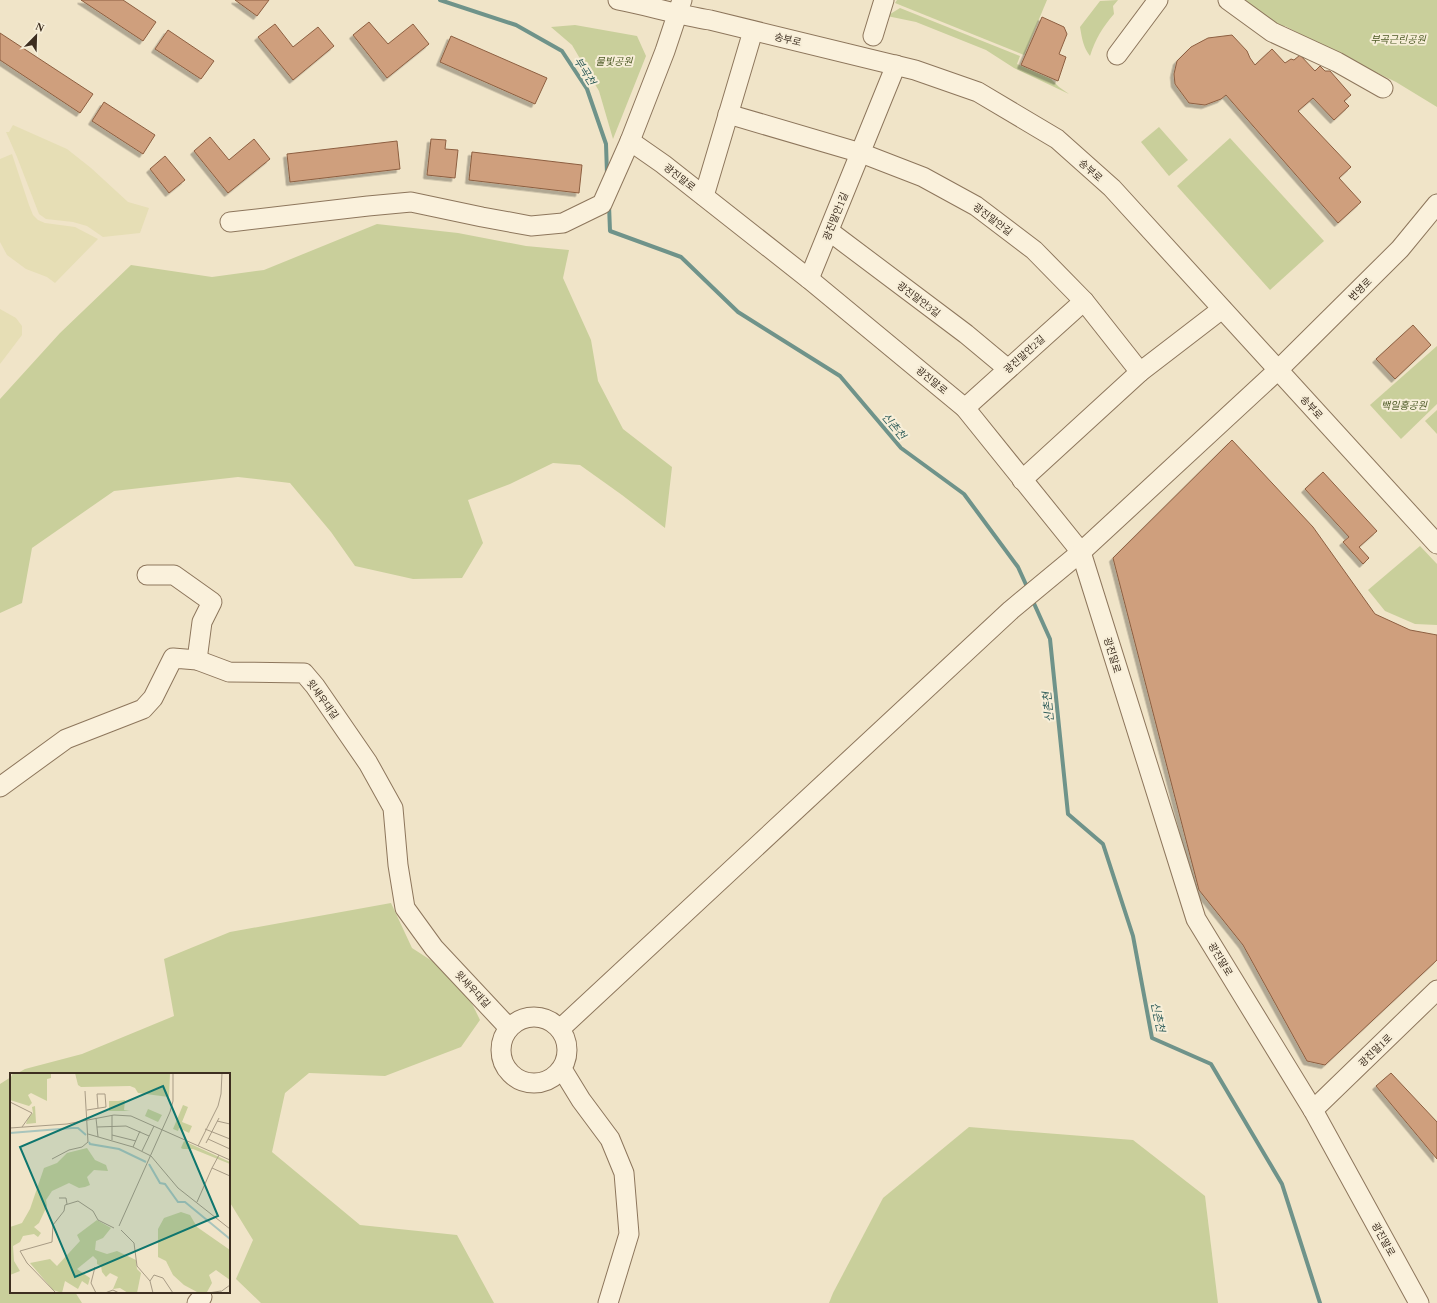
<svg xmlns="http://www.w3.org/2000/svg" width="1437" height="1303" viewBox="0 0 1437 1303" font-family="'Times New Roman','Noto Sans KR',serif">
  <defs>
    <filter id="shadow"><feDropShadow dx="-3.5" dy="3.5" stdDeviation="0" flood-color="#0004"/></filter>
  </defs>
  <rect width="100%" height="100%" fill="#f0e4c8"/>
  <!-- farmland -->
  <g fill="#e6deb5">
    <polygon points="13,125 67,149 91,168 128,202 149,208 140,233 103,237 87,226 73,222 46,219 39,214 17,157 6,132 9,132"/>
    <polygon points="12,154 29,205 33,215 38,220 45,223 75,227 98,239 55,283 47,277 26,269 7,255 0,242 0,159"/>
    <polygon points="0,309 16,318 22,326 22,335 0,364"/>
  </g>
  <!-- green -->
  <g fill="#c9cf9b">
    <polygon points="897,0 1047,0 1024,55 895,3"/>
    <path d="M1118,0l-5,6 1,8c-12,14 -18,24 -24,42 -7,-9 -8,-18 -10,-29l20,-26z"/>
    <polygon points="1235,0 1437,0 1437,107 1396,82 1342,56 1285,26 1279,29"/>
    <polygon points="900,8 1020,56 1017,64 1051,79 1059,87 1069,94 1014,68 986,50 916,22 887,16"/>
    <polygon points="575,25 637,36 646,56 613,139 599,91 572,45 551,27"/>
    <polygon points="1159,127 1188,160 1169,176 1141,142"/>
    <polygon points="1230,138 1324,241 1270,290 1177,186"/>
    <polygon points="377,224 458,233 526,246 569,250 563,278 591,340 598,381 623,429 672,467 665,528 622,495 580,465 553,463 510,484 468,500 483,543 462,578 413,579 355,566 331,532 290,483 238,477 114,491 32,548 22,603 0,613 0,399 60,333 131,265 212,277 264,270"/>
    <polygon points="1437,346 1437,404 1401,439 1370,405"/>
    <polygon points="1437,410 1437,434 1425,421"/>
    <polygon points="1420,546 1437,564 1437,625 1415,624 1385,611 1368,590"/>
    <polygon points="391,903 412,948 460,979 480,1020 461,1047 385,1076 309,1073 285,1093 272,1152 360,1225 457,1235 494,1303 261,1303 236,1279 253,1240 229,1201 229,1074 16,1074 25,1069 82,1054 174,1016 164,959 230,932"/>
    <polygon points="11,1077 11,1292 75,1292 82,1303 0,1303 0,1084"/>
    <polygon points="969,1127 1133,1140 1205,1196 1218,1303 829,1303 833,1293 883,1198"/>
  </g>
  <g fill="none" stroke-linecap="round" stroke-linejoin="round">
    <!-- stream -->
    <g stroke="#6f938a" stroke-width="4">
      <polyline points="440,0 516,25 562,51 587,89 606,144 607,174"/>
      <polyline points="609,205 610,231 681,257 738,312 840,376 901,448 964,494 1018,567 1028,589"/>
      <polyline points="1032,599 1050,639 1068,814 1103,844 1133,936 1152,1038 1211,1064 1282,1184 1320,1303"/>
    </g>
  </g>
  <!-- building -->
  <g fill="#cf9f7d" stroke="#8d5f41" filter="url(#shadow)">
    <polygon points="81,0 123,0 156,22 143,41"/>
    <polygon points="235,0 269,0 257,16"/>
    <polygon points="1042,17 1064,27 1067,34 1059,54 1066,57 1058,81 1021,65"/>
    <polygon points="369,22 388,44 413,24 429,44 387,78 353,35"/>
    <polygon points="275,24 293,47 318,27 334,46 293,80 258,37"/>
    <polygon points="168,30 214,61 201,79 155,49"/>
    <polygon points="0,33 93,94 80,113 0,60"/>
    <polygon points="1232,35 1247,51 1250,58 1255,65 1272,49 1285,63 1291,59 1294,60 1300,55 1315,71 1320,66 1325,71 1330,71 1351,95 1344,101 1349,106 1334,120 1313,98 1298,111 1351,167 1339,178 1361,202 1338,223 1226,95 1221,99 1205,105 1189,103 1175,84 1174,74 1177,61 1191,47 1208,38"/>
    <polygon points="451,36 547,78 535,104 440,62"/>
    <polygon points="104,102 155,135 143,154 92,121"/>
    <polygon points="210,137 229,160 254,139 270,159 228,193 194,151"/>
    <polygon points="431,139 446,140 445,149 458,150 455,178 427,175"/>
    <polygon points="397,141 400,169 290,182 287,154"/>
    <polygon points="472,152 582,165 579,193 469,180"/>
    <polygon points="165,156 185,180 169,193 150,169"/>
    <polygon points="1413,325 1431,345 1395,379 1376,359"/>
    <polygon points="1232,440 1313,527 1375,614 1410,630 1437,635 1437,960 1325,1065 1307,1061 1243,945 1199,890 1113,558"/>
    <polygon points="1323,472 1377,531 1359,547 1369,558 1363,564 1343,542 1349,537 1305,489"/>
    <polygon points="1391,1073 1437,1122 1437,1159 1376,1086"/>
  </g>
  <g fill="none" stroke-linecap="round" stroke-linejoin="round">
    <!-- minor casing -->
    <g stroke="#8d765c" stroke-width="21">
      <g id="minor">
        <path d="M618,0c31,6 61,15 92,20l205,50 63,22 79,47 55,49 325,356"/>
        <polyline points="1228,0 1272,32 1337,62 1383,88"/>
        <polyline points="873,36 884,0"/>
        <polyline points="1117,55 1158,0"/>
        <polyline points="728,114 861,153 923,177 976,206 1034,250 1084,301 1140,372"/>
        <polyline points="630,141 663,164 809,279 965,408 1081,552 1196,919 1313,1110 1419,1303"/>
        <polyline points="704,196 753,31"/>
        <polyline points="230,222 368,206 411,202 482,217 531,226 563,223 602,204 630,141 665,51 682,0"/>
        <polyline points="829,231 966,334 1008,369"/>
        <polyline points="809,279 896,65"/>
        <polyline points="965,408 1084,301"/>
        <polyline points="1022,480 1140,372 1222,309"/>
        <polyline points="147,575 174,575 212,602 202,622 197,660"/>
        <polyline points="0,787 66,739 143,709 153,698 173,658 197,660 229,672 304,673 315,686 368,763 393,808 398,865 405,908 434,948 509,1028"/>
        <circle cx="534" cy="1050" r="33"/>
        <polyline points="560,1029 1011,610 1081,552 1278,370 1400,249 1437,204"/>
        <polyline points="562,1069 581,1100 610,1139 624,1173 629,1234 608,1303"/>
        <polyline points="1313,1110 1437,990"/>
        <polyline points="197,1303 202,1297"/>
      </g>
    </g>
    <!-- minor -->
    <use href="#minor" stroke="#faf1dc" stroke-width="19"/>
  </g>
  <g text-anchor="middle" stroke-width="4" stroke-linejoin="round" paint-order="stroke">
    <!-- street labels -->
    <g font-size="10" fill="#3d2e20" stroke="#f7eed8">
      <text transform="translate(788 39) rotate(13)" y="4">송부로</text>
      <text transform="translate(1091 170) rotate(42)" y="4">송부로</text>
      <text transform="translate(680 177) rotate(38)" y="4">광진말로</text>
      <text transform="translate(835 216) rotate(-68)" y="4">광진말안1길</text>
      <text transform="translate(993 219) rotate(37)" y="4">광진말안길</text>
      <text transform="translate(1360 289) rotate(-45)" y="4">번영로</text>
      <text transform="translate(919 299) rotate(37)" y="4">광진말안3길</text>
      <text transform="translate(1024 354) rotate(-42)" y="4">광진말안2길</text>
      <text transform="translate(932 380) rotate(39)" y="4">광진말로</text>
      <text transform="translate(1312 407) rotate(48)" y="4">송부로</text>
      <text transform="translate(1113 655) rotate(73)" y="4">광진말로</text>
      <text transform="translate(323 699) rotate(54)" y="4">윗새우대길</text>
      <text transform="translate(1221 959) rotate(59)" y="4">광진말로</text>
      <text transform="translate(473 989) rotate(47)" y="4">윗새우대길</text>
      <text transform="translate(1375 1050) rotate(-44)" y="4">광진말1로</text>
      <text transform="translate(1384 1239) rotate(61)" y="4">광진말로</text>
    </g>
    <!-- park labels -->
    <g font-size="10" font-style="italic" fill="#4d5a26" stroke="#f7eed8">
      <text x="1398" y="43">부곡근린공원</text>
      <text x="614" y="65">물빛공원</text>
      <text x="1404" y="409">백일홍공원</text>
    </g>
    <!-- water labels -->
    <g font-size="11" font-style="italic" fill="#2f5d5a" stroke="#f7eed8">
      <text transform="translate(585 71) rotate(58)" y="4">부곡천</text>
      <text transform="translate(894 426) rotate(50)" y="4">신촌천</text>
      <text transform="translate(1048 707) rotate(-96)" y="4">신촌천</text>
      <text transform="translate(1158 1017) rotate(78)" y="4">신촌천</text>
    </g>
  </g>
  <!-- overview -->
  <g transform="translate(10 1073)">
    <rect width="220" height="220" fill="#f0e4c8"/>
    <path d="M3,0h38v5l-4,1v22l-16,-8 -3,2 4,8 -3,3 -19,-6v-21zM65,0h95l-1,24 -31,-4 -3,-5 -5,-2 -49,1 -3,-2zM108,27h7l-1,10 6,1h-21v-10h15zM173,32l5,2 -6,15 10,4 -3,7 -10,-5 -1,3 -5,-2zM25,33l1,17 -10,1 2,-6 5,-5 -1,-6zM138,36l14,6 -4,7 -13,-6zM174,68l46,21v2l-37,-15h-10l-2,-1zM77,75l8,12 11,5 2,6 -14,-1 -7,7 3,8 -5,2 -6,1 -10,-5 -17,8 -6,9 1,6 -8,17 -5,4 7,6 -3,4 -4,-3 -11,2 -3,6 -7,4 1,15 6,10 -10,4v-48l12,-4 8,-14 14,-41 13,-5 10,-10zM171,139l9,3 7,12 33,23v30l-14,-10 -7,5 3,8 -5,9h-10l-13,-7 -11,-10 -7,-14 -8,-4v-28l6,-11zM87,147l14,8 -8,10 -7,3 -1,9 12,4 10,-3 19,9 1,9 4,4 -4,20h-9l-8,-5 -7,1 5,-12 -8,-4 -4,4 -4,-5 -1,-6 -4,-2v-4l-4,-4 -16,13 13,9 -2,7 -6,-4 -4,8 -13,-8 -3,12 -9,-3 -23,-27 20,-4 7,7 23,-25 -3,-6z" fill="#c9cf9b"/>
    <path fill="none" stroke="#a9c4bc" stroke-width="2" d="M0,60l62,-5h6l8,7M79,69l1,2 29,5 27,13M139,91l11,19 5,1 13,18h7l45,37"/>
    <path fill="none" stroke="#a89b85" stroke-width="1" d="M0,29l22,11 -10,14M77,37l19,-3 -1,-13h-8l1,14M102,42v25M86,45l2,19M207,48l13,3M87,54l29,-1 23,10M0,55l57,-4 47,-9 17,1 99,44M195,56l25,10M78,61l45,13 18,9 27,32 52,41M102,62l24,6M198,66l22,10M196,70l13,-25M188,73l20,-40 3,-12 1,-21M123,74l7,-16M132,78l12,-25M42,86l17,-9 13,-3 6,-5 -3,-51M202,95l7,-13M49,125h7l1,6M187,129l15,-34 18,8M109,153l51,-114 3,-11v-28M111,157l13,13 3,23 13,15 3,12M85,194l-4,16 5,10M140,208l4,-6 9,3 10,15M46,220l-29,-30 -7,-12 32,-9 1,-17 11,-14 1,-6 13,-4 15,10 5,9 16,8M95,220l8,-3 6,3M198,220l13,-2M209,220l11,-8"/>
    <path fill="#0f766e" fill-opacity="0.15" stroke="#0f766e" stroke-width="2" d="M153,13l55,130 -143,61 -55,-130z"/>
    <rect width="220" height="220" fill="none" stroke="#3d2e20" stroke-width="2"/>
  </g>
  <!-- north arrow -->
  <g transform="translate(36 36) rotate(23)" stroke="#f7eed8" stroke-width="3" paint-order="stroke">
  <path d="M0-3L7 15L0 10L-7 15Z" fill="#3d2e20"/>
  <text y="-6" font-size="11" font-weight="bold" text-anchor="middle" fill="#3d2e20">N</text>
  </g>
</svg>
